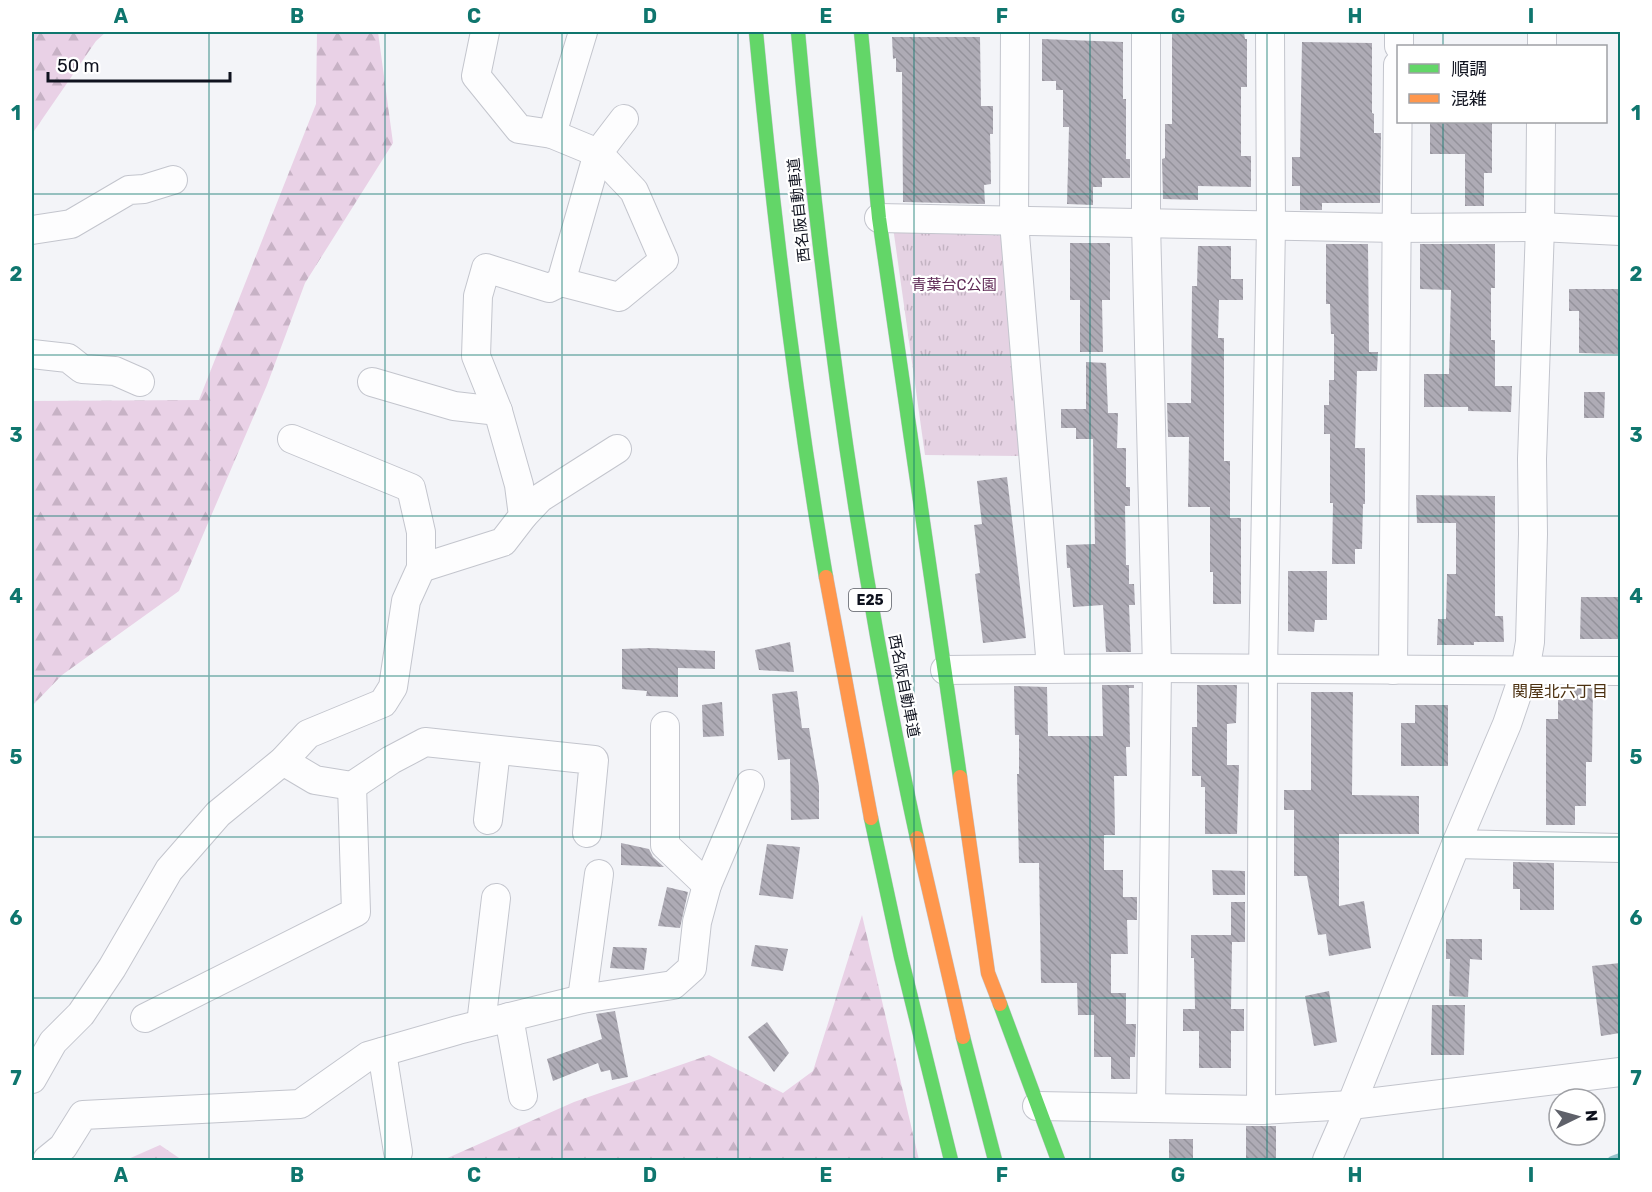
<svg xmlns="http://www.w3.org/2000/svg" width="1652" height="1192" viewBox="0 0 1652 1192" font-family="Rubik,'Noto Sans JP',sans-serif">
  <defs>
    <pattern id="forest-firs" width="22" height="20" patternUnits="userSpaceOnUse" patternTransform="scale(1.5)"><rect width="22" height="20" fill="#e9d1e6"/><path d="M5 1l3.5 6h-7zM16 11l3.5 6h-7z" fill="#c7b2c5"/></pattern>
    <pattern id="park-tufts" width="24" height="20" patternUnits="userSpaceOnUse" patternTransform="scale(1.5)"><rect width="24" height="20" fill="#e5d2e3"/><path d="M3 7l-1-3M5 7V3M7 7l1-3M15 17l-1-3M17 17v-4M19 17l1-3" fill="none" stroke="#c3b3c2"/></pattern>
    <pattern id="building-back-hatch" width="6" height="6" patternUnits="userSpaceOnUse" patternTransform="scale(1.5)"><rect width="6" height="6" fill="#aeabb5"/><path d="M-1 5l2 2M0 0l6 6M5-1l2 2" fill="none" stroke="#94929b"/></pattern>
  </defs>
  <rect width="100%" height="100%" fill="#f3f4f8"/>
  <!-- forest -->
  <g fill="url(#forest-firs)">
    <polygon points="32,32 106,32 96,41 32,134"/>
    <polygon points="317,32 378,32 393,143 305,283 267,385 179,591 62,675 32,706 32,401 199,400 316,104"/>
    <polygon points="862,915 919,1160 443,1160 574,1102 709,1055 783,1093 813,1071"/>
    <polygon points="160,1145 182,1160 126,1160"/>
  </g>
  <!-- park -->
  <polygon fill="url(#park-tufts)" points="893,227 1002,233 1020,456 925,455"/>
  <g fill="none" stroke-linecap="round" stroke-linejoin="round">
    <!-- stream -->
    <polyline stroke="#94c2ca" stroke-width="8" points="1612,1160 1620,1157"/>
  </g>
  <!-- building -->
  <g fill="url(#building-back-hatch)">
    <polygon points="1172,32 1244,32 1245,39 1247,39 1247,87 1241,87 1241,156 1251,156 1251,187 1198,186 1198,200 1163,199 1162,159 1165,158 1165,124 1172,124"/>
    <polygon points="892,37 980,37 981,106 993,106 993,134 990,134 991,184 984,185 985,204 903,202 902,72 896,72 896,58 893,59"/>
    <polygon points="1042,39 1123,42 1123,99 1126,99 1126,159 1130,159 1130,178 1102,178 1102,187 1093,187 1093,205 1067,204 1069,127 1063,127 1063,90 1056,90 1056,81 1042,81"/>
    <polygon points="1302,42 1372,43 1372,113 1374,114 1374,133 1381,133 1380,203 1322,203 1322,210 1300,210 1300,186 1292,186 1292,157 1300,157"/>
    <polygon points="1430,122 1492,122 1492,173 1484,173 1484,206 1465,206 1465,154 1430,154"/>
    <polygon points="1070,243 1110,243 1110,300 1102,300 1103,352 1080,352 1080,300 1070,300"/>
    <polygon points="1326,244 1368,244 1369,352 1378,352 1377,371 1357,371 1355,448 1365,448 1365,504 1363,504 1362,549 1355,549 1355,564 1332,564 1333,503 1330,503 1330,434 1324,434 1324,405 1329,405 1329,380 1334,380 1334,334 1331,334 1330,304 1326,304"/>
    <polygon points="1420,244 1495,244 1495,288 1491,288 1491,340 1495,340 1495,386 1512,386 1511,412 1468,411 1468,407 1424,407 1424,374 1449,374 1451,290 1420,289"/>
    <polygon points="1198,246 1231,246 1231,279 1243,279 1243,300 1219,300 1218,338 1224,338 1224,461 1230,461 1230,518 1241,518 1241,604 1213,604 1213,572 1210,572 1210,507 1188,507 1189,437 1168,437 1167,403 1191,403 1192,286 1197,286"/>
    <polygon points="1569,289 1620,289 1620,354 1579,353 1579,311 1569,311"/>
    <polygon points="1086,362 1106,363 1108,413 1118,413 1117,448 1126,448 1126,487 1130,487 1130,506 1125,506 1126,565 1129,565 1129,584 1134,584 1135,605 1129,605 1131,652 1106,652 1103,605 1073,607 1070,568 1067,568 1066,545 1095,544 1093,439 1076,439 1076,428 1061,428 1061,409 1086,409"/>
    <polygon points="1584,392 1605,392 1604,418 1584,418"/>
    <polygon points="1007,477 1026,638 983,643 975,574 980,573 974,525 982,524 977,481"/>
    <polygon points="1416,495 1495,496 1495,616 1503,616 1504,642 1474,642 1474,645 1437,645 1438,619 1446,619 1447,574 1456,574 1456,523 1417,523"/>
    <polygon points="1288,571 1327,571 1327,620 1315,620 1314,632 1288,631"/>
    <polygon points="1581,597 1619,597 1620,639 1580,639"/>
    <polygon points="790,642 794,672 759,670 755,650"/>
    <polygon points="650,648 715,651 715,669 678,668 678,697 646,696 647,691 622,689 622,649"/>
    <polygon points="1102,685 1134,685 1134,688 1129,688 1130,747 1126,747 1127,776 1114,776 1115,835 1104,835 1104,870 1123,870 1123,897 1137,897 1137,920 1127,920 1128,954 1111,954 1111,993 1126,993 1126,1024 1136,1024 1135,1057 1130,1057 1130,1079 1111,1079 1111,1057 1094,1057 1094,1015 1078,1015 1077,983 1041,983 1039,863 1019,863 1017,774 1019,774 1019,735 1015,735 1014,686 1047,687 1048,736 1103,736"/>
    <polygon points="1197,685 1237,685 1236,723 1227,724 1227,765 1239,765 1237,834 1205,834 1205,787 1201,787 1201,776 1192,776 1192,727 1197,727"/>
    <polygon points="1573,687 1593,687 1592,762 1586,762 1586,806 1575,806 1575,825 1546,825 1546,719 1558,719 1558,699 1573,699"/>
    <polygon points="797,691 802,728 809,728 819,786 819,819 791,820 790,759 778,760 772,694"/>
    <polygon points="1311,692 1353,692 1352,795 1419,796 1419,834 1339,834 1339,906 1364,901 1371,948 1329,956 1326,934 1318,935 1307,876 1294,876 1294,810 1284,810 1284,790 1311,790"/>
    <polygon points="722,702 724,736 703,737 702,705"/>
    <polygon points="1415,705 1448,705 1448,766 1401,766 1401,723 1415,723"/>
    <polygon points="621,843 649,849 653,857 664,867 621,865"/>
    <polygon points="767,844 800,847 793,899 759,895"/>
    <polygon points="1513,862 1554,863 1554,910 1520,910 1520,889 1513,889"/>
    <polygon points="1212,870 1245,871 1245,895 1213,895"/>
    <polygon points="667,887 688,892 680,928 658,926"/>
    <polygon points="1231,902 1245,902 1245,942 1232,942 1231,1009 1244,1009 1244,1031 1231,1031 1231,1068 1199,1068 1199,1031 1183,1031 1183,1009 1195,1009 1194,958 1191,958 1191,935 1231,935"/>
    <polygon points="1446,939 1482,939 1482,960 1470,959 1468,997 1449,996 1450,959 1446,959"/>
    <polygon points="755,945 788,949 783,971 751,966"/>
    <polygon points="613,947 647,948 644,970 610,968"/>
    <polygon points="1620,963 1620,1033 1601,1036 1592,966"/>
    <polygon points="1329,991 1337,1042 1314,1046 1305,996"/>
    <polygon points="1432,1005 1465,1005 1464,1055 1431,1055"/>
    <polygon points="615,1011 628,1077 612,1080 610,1070 601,1072 598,1063 553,1081 547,1059 602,1039 596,1014"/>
    <polygon points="767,1022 789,1053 774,1072 748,1037"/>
    <rect x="1246" y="1126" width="30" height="35"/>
    <rect x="1169" y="1139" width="24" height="22"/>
  </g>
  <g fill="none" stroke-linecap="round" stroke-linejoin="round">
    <!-- street casing -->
    <g stroke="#c3c5cd" stroke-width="30">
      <g id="street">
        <polyline points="485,32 476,76 519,129 552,134"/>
        <polyline points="1015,32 1014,222 1051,668"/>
        <polyline points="1146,32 1146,223 1157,668 1151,1107"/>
        <polyline points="1399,46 1399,32"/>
        <polyline points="1542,46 1542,32"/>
        <polyline points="879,218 1397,228 1540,227 1620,231"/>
        <polyline points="32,230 71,224 129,190 144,189 173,180"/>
        <polyline points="561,282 619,297 664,260 634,191 598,153 624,119"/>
        <polyline points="32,354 68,358 82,369 115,371 140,382"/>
        <polyline points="372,382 454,406 498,411 519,485 523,516 503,542 421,568"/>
        <polyline points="498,411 476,356 478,296 486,268 549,288 561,282 598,153 552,134 583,32"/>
        <polyline points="523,516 540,498 617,449"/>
        <polyline points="945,670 1157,668 1620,671"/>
        <polyline points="1393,670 1398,65"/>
        <polyline points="665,726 665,845 707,885"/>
        <polyline points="283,761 315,780 352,786 391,760 425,742 594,760 587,833"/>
        <polyline points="488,820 496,750"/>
        <polyline points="1456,844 1620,848"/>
        <polyline points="582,999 599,874"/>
        <polyline points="509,1017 523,1096"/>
        <polyline points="145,1018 356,912 352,786"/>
        <polyline points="481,1024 496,898"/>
        <polyline points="382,1052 398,1152"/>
        <polyline points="32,1079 53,1042 81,1014 112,968 169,870 218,814 283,761 308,734 383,703 393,687 406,601 421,568 421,532 411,488 292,439"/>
        <polyline points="1037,1106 1261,1110 1351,1105 1620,1072"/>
        <polyline points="1261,1110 1263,670 1271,226 1270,32"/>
        <polyline points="47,1160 63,1147 83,1115 300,1104 368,1056 458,1030 582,999 673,985 692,968 697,922 707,885 750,784"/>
        <polyline points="1327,1160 1351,1105 1456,844 1507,724 1525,671 1530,642 1533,534 1532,459 1540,227 1541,122"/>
      </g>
    </g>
    <!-- fast casing -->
    <g stroke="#c3c5cd" stroke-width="15">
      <g id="fast">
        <path d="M756,32c17,182 39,364 70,545"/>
        <path d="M798,32c24,271 61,540 119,806"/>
        <polyline points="861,32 879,218 960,777"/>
        <polyline points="871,818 901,957 951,1160"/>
        <polyline points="1000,1004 1058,1160"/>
        <polyline points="963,1037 995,1160"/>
      </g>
    </g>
    <!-- slow casing -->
    <g stroke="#c3c5cd" stroke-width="15">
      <g id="slow">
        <polyline points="826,577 871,818"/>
        <polyline points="960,777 988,973 1000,1004"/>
        <polyline points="917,838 963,1037"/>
      </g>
    </g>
    <!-- street -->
    <use href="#street" stroke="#fdfdfe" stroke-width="28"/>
    <!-- fast -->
    <use href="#fast" stroke="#63d668" stroke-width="14"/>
    <!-- slow -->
    <use href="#slow" stroke="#ff974d" stroke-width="14"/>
  </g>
  <!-- grid -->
  <path fill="none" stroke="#0f766e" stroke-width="1.5" stroke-opacity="0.55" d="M209,32v1128M385,32v1128M562,32v1128M738,32v1128M914,32v1128M1090,32v1128M1267,32v1128M1443,32v14M1443,122v1038M32,194h1588M32,355h1588M32,516h1588M32,676h1588M32,837h1588M32,998h1588"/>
  <g text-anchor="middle" stroke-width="4.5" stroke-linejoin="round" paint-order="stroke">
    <!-- shield labels -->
    <rect fill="#fff" stroke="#575962" stroke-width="1.5" x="849" y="589" width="42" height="22" rx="4.5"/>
    <g font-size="14" font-weight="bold" fill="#0f121e">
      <text x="870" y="605">E25</text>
    </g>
    <!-- street labels -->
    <g font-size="15" fill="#0f121e" stroke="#fff">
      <text transform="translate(799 210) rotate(-96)" y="5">西名阪自動車道</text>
      <text transform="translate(904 686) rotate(79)" y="5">西名阪自動車道</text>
    </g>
    <!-- park labels -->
    <g font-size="15" fill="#5f2a56" stroke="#fff">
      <text x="954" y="290">青葉台C公園</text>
    </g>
    <!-- neighbourhood labels -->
    <g font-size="16" fill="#4c3111" stroke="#fff">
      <text x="1560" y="697">関屋北六丁目</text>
    </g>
  </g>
  <!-- border -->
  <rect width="1652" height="1192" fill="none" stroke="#ffffff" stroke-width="66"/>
  <!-- legend -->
  <rect x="1397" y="45" width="210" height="78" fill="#ffffff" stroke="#9fa0a5" stroke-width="1.5"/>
  <rect x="1409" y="64" width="30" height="9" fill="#63d668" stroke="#9fa0a5" stroke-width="1.5"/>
  <text x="1451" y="75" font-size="18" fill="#0f121e">順調</text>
  <rect x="1409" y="94" width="30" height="9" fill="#ff974d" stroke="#9fa0a5" stroke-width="1.5"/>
  <text x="1451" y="105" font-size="18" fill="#0f121e">混雑</text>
  <!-- north arrow -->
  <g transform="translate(1577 1117) rotate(85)"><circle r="28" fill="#ffffff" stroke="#9fa0a5" stroke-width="1.5"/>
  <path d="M0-4.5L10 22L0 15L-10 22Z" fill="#5f616a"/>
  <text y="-9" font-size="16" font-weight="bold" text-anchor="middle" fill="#0f121e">N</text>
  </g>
  <!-- scale -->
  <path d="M48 72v9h182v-9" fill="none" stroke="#0f121e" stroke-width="3"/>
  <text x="57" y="72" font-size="18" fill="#0f121e" stroke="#ffffff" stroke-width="4.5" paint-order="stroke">50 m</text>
  <rect x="33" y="33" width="1586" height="1126" fill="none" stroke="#0f766e" stroke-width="2"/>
  <g font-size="20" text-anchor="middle" font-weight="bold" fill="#0f766e">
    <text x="121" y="23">A</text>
    <text x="297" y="23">B</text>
    <text x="474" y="23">C</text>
    <text x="650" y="23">D</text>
    <text x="826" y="23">E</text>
    <text x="1002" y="23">F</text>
    <text x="1178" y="23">G</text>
    <text x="1355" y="23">H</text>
    <text x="1531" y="23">I</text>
    <text x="16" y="120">1</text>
    <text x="1636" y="120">1</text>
    <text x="16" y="281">2</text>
    <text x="1636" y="281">2</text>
    <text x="16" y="442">3</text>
    <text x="1636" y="442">3</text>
    <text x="16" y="603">4</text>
    <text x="1636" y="603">4</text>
    <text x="16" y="764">5</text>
    <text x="1636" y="764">5</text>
    <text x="16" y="925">6</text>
    <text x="1636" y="925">6</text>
    <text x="16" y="1085">7</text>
    <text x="1636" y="1085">7</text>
    <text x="121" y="1182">A</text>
    <text x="297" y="1182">B</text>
    <text x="474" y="1182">C</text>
    <text x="650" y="1182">D</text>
    <text x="826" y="1182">E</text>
    <text x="1002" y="1182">F</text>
    <text x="1178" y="1182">G</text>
    <text x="1355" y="1182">H</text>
    <text x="1531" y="1182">I</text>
  </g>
</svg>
